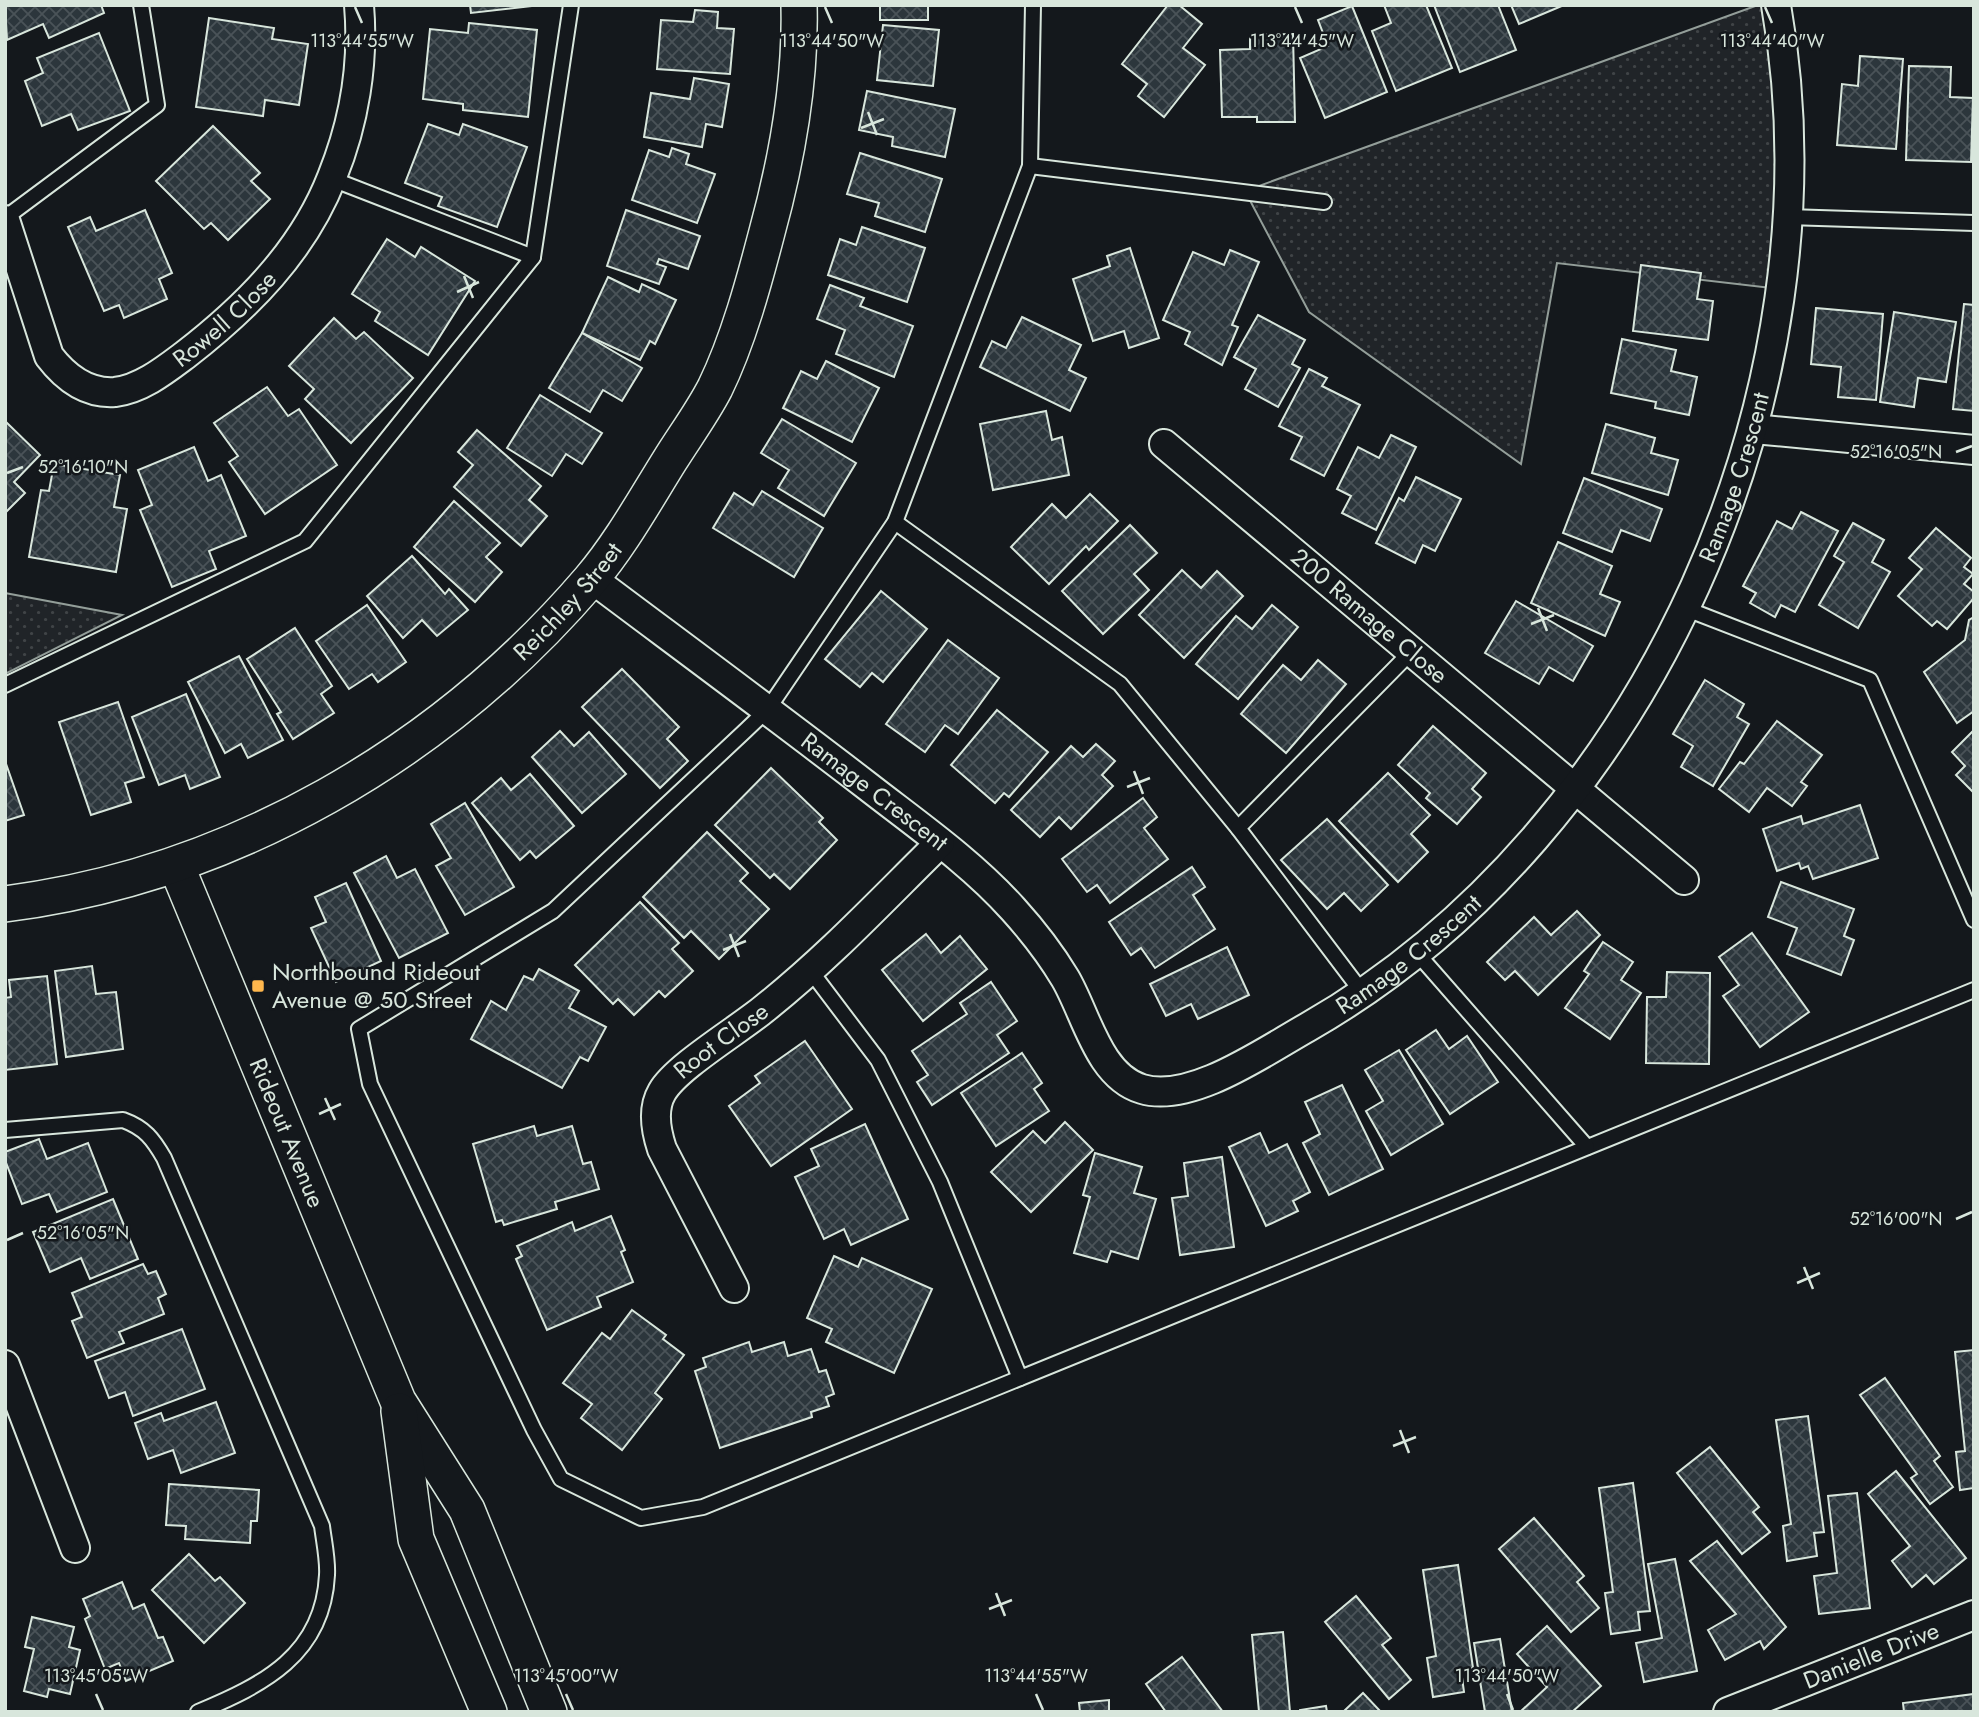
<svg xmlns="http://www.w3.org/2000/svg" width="1979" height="1717" viewBox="0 0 1979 1717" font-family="Jost,sans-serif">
  <defs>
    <pattern id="park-dots" width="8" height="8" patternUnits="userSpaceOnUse" patternTransform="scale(1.75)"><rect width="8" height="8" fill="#202428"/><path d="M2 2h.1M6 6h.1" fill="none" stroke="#404447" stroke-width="1.8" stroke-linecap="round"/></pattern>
    <pattern id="building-cross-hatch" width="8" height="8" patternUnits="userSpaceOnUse" patternTransform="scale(1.75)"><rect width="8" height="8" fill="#2c363c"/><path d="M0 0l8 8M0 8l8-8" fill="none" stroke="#4a5358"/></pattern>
  </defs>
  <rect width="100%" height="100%" fill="#14181c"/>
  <!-- park -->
  <g fill="url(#park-dots)" stroke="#939e99" stroke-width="2">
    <polygon points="1758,5 1776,5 1780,289 1557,263 1521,464 1309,312 1245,191"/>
    <polygon points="5,593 122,615 5,674"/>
  </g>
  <!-- building -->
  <g fill="url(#building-cross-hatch)" stroke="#d8e6dc" stroke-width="2">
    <polygon points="5,5 101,5 104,13 49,38 43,24 7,40"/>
    <polygon points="470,5 531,5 531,6 471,13"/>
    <rect x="880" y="5" width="48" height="15"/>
    <polygon points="1168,5 1179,5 1202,24 1183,48 1205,65 1164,117 1138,96 1147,84 1122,64"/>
    <polygon points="1384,5 1426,5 1452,68 1396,91 1372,31 1391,23"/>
    <polygon points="1434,5 1498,5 1516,50 1460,72"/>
    <polygon points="1511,5 1564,5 1519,24"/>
    <polygon points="1352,6 1387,92 1325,118 1300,58 1328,46 1318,20"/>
    <polygon points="695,10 718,12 717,28 734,29 730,74 657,69 661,20 693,22"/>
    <polygon points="209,18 274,28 272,39 308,44 299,105 265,100 263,116 196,107"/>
    <polygon points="469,23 537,30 528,117 463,110 463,104 423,99 430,29 468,33"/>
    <polygon points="883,25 939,30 933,86 877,80"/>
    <polygon points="99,33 130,111 78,130 71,114 42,126 25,81 43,73 37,58"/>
    <polygon points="1293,34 1295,122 1257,122 1257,117 1222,117 1220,50 1250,49 1250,35"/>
    <polygon points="1860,56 1903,59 1896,149 1837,145 1842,84 1858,86"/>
    <polygon points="1909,66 1951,67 1950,97 1973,98 1971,162 1906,160"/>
    <polygon points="694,78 729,84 722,127 706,124 702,147 644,137 651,93 690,99"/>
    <polygon points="867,91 955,109 945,157 892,146 893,137 859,130"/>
    <polygon points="428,124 459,135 463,124 527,147 497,227 438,206 442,197 405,183"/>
    <polygon points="213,126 260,173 251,181 270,199 228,240 211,223 204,229 156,181"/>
    <polygon points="672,148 689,154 686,164 715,174 697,223 632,200 649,150 669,157"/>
    <polygon points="860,153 942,179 925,232 875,216 879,203 847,194"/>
    <polygon points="145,210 172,273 159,279 167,299 124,318 119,305 104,311 68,227 90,217 96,231"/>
    <polygon points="626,210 700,236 688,269 659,259 657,264 666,267 659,284 607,266"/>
    <polygon points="862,227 925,248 907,302 828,275 840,239 856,245"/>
    <polygon points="387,239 415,257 421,247 475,281 428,355 375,321 380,312 352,294"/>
    <polygon points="1130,248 1159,338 1129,348 1124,331 1093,341 1073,279 1110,266 1107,256"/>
    <polygon points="1230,250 1259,262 1232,325 1238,327 1222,365 1185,344 1190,332 1163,320 1193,252 1224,265"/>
    <polygon points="1641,265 1701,273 1697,299 1713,301 1708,340 1633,331"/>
    <polygon points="608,277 639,292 642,284 676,300 655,344 650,341 640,360 582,333"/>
    <polygon points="830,285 864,298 860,306 913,326 894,377 836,354 845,330 817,319"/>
    <polygon points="1964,304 1974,305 1974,411 1953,409"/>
    <polygon points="1816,308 1883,314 1876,400 1838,397 1841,367 1811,364"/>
    <polygon points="1894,312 1956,322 1946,382 1918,378 1914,407 1880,402"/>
    <polygon points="1258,315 1305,340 1292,364 1300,368 1278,407 1245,389 1256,369 1234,357"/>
    <polygon points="1022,317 1081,345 1069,370 1086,378 1070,411 980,367 992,341 1006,348"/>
    <polygon points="334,318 356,339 364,332 413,378 351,443 305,399 314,389 289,366"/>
    <polygon points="582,333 642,368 622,401 603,390 590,412 549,388"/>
    <polygon points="1622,339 1676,350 1671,371 1697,377 1689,415 1655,408 1656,402 1611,393"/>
    <polygon points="826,361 879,388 852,442 783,408 801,371 817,379"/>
    <polygon points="1309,369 1327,378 1322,386 1360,405 1324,476 1291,459 1302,437 1279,426"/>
    <polygon points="267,387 288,416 299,409 337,465 265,514 229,462 238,456 214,423"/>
    <polygon points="540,395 602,433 582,464 566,454 552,476 507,448"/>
    <polygon points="1046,411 1052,440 1062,437 1069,475 993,490 980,424"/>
    <polygon points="782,419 856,463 824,516 778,488 789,470 761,453"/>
    <polygon points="5,421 40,455 14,482 25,493 5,513"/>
    <polygon points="1606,424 1655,438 1651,453 1678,460 1668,495 1592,473"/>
    <polygon points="477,430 541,486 529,500 547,516 521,546 454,487 473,465 458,452"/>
    <polygon points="1391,435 1416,447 1376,530 1342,513 1351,496 1337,489 1358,447 1379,458"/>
    <polygon points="194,447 208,481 221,475 246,536 209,551 216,569 172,587 140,510 152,505 138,470"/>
    <polygon points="54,464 120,475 114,507 127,509 116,572 29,557 41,490 49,491"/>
    <polygon points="1416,477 1461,499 1435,551 1423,545 1415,563 1376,543 1399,498 1404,501"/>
    <polygon points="1584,478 1662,509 1650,541 1621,530 1612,552 1563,533"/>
    <polygon points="762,491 823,528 794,577 713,528 734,493 753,505"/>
    <polygon points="1090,494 1118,521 1089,550 1086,546 1049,584 1011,547 1052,504 1066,518"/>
    <polygon points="454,501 500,543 486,557 502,572 475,602 414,547"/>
    <polygon points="1801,512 1838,531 1795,612 1781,605 1775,617 1750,603 1756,593 1743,586 1777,521 1792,529"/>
    <polygon points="1853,523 1884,540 1872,562 1890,572 1858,628 1819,605 1844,562 1834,556"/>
    <polygon points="1130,525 1157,553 1134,574 1149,590 1103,634 1062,591"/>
    <polygon points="1936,528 1971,558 1964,567 1973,574 1964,584 1974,592 1974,598 1947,629 1937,621 1932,626 1898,596 1922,569 1909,558"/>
    <polygon points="1558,542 1612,566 1600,594 1620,602 1605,636 1531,603"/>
    <polygon points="412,556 445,594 449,589 468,610 437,636 422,620 403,638 367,596"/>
    <polygon points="1182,570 1201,588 1217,571 1243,596 1184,658 1139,615"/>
    <polygon points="881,591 927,629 883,682 872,673 860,687 825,659"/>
    <polygon points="1516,601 1593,646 1573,681 1549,667 1539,684 1485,653"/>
    <polygon points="367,605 406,662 378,682 372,674 349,689 316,641"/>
    <polygon points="1272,605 1298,627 1238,699 1196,664 1236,616 1252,629"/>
    <polygon points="1974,617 1974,711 1957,723 1924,672 1965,640 1969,620"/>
    <polygon points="295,628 332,686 321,694 334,713 293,739 277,714 281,712 247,659"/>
    <polygon points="948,640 999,678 958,734 945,725 925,752 886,724"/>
    <polygon points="239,656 283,740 248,758 241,744 225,753 188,682"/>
    <polygon points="1318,660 1346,684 1286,753 1241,714 1283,665 1301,680"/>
    <polygon points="622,669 679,727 667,739 688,761 660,788 582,707"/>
    <polygon points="1705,680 1744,704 1737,717 1749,724 1713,786 1681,767 1693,746 1673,734"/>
    <polygon points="186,694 220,777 190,789 185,775 159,785 132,717"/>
    <polygon points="118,702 144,777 125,783 131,802 91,815 59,722"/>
    <polygon points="997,710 1048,752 1009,797 1004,793 995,803 951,765"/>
    <polygon points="1777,721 1822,755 1801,782 1807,786 1792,806 1767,788 1749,812 1719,789 1740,762 1744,764"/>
    <polygon points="1433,726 1486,773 1472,789 1481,797 1457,824 1426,798 1430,793 1398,765"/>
    <polygon points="1974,730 1974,793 1956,775 1965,766 1952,752"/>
    <polygon points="560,731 574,746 589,732 626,774 582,813 532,757"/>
    <polygon points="1096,744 1115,761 1102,775 1113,786 1071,829 1059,817 1040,837 1011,810 1071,746 1083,757"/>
    <polygon points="5,761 24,815 5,821"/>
    <polygon points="771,768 823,818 819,822 837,840 790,889 774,874 770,878 715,825"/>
    <polygon points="1388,773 1430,815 1411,834 1428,852 1398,882 1339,821"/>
    <polygon points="530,774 574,826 536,858 530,851 520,860 472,803 501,778 511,790"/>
    <polygon points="1143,798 1157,817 1144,828 1168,859 1110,903 1097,885 1087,892 1062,859"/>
    <polygon points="465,803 514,887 465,915 436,866 451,858 431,824"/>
    <polygon points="1860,805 1878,858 1813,879 1808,866 1801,869 1799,863 1777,871 1763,829 1801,816 1803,824"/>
    <polygon points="1327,819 1388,885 1361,911 1344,893 1327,909 1281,860"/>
    <polygon points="707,832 748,873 740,881 769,909 719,959 691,931 684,938 643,897"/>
    <polygon points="386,856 397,878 415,869 448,933 399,958 354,873"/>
    <polygon points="1192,867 1205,887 1193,895 1215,929 1155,968 1141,948 1131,955 1109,922"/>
    <polygon points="1781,882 1854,909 1844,936 1854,940 1841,975 1787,954 1797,928 1768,917"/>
    <polygon points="346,883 381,961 336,982 311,928 326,922 315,897"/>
    <polygon points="640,902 679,943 672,949 693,971 665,997 659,991 634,1015 618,999 613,1004 575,965"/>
    <polygon points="1577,911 1600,935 1538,995 1515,971 1505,980 1487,962 1534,917 1551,935"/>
    <polygon points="1752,933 1809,1012 1760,1047 1723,996 1739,985 1719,957"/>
    <polygon points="926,934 941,953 960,936 987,969 923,1021 882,970"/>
    <polygon points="1603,942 1633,962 1621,980 1641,993 1610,1039 1565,1008 1589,974 1584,971"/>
    <polygon points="1227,947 1249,995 1198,1019 1191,1004 1166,1016 1150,984"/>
    <polygon points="92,966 96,994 116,992 123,1049 66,1057 55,971"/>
    <polygon points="539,969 579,991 569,1008 606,1027 588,1061 580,1057 562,1088 471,1039 491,1001 506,1010 524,976 533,980"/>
    <polygon points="1667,972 1710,973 1709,1064 1646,1063 1647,997 1666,997"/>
    <polygon points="47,976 57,1064 5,1070 5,998 11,997 9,980"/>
    <polygon points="991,982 1017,1021 997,1035 1009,1053 932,1105 917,1082 928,1075 912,1051 967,1014 960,1003"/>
    <polygon points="1436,1030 1449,1049 1467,1036 1498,1082 1450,1114 1406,1050"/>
    <polygon points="805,1041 852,1109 771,1166 729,1106 760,1083 755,1076"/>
    <polygon points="1399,1050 1443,1124 1391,1155 1366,1111 1383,1101 1365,1070"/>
    <polygon points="1022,1053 1042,1083 1034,1089 1049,1111 996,1146 961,1093"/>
    <polygon points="1342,1085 1383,1169 1329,1195 1303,1143 1320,1134 1305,1102"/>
    <polygon points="1065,1122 1093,1150 1031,1212 991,1172 1033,1131 1045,1143"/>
    <polygon points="865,1124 908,1219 851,1245 844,1229 824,1239 795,1177 819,1166 811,1149"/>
    <polygon points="534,1126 537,1136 572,1126 583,1164 591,1162 599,1189 555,1202 557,1209 504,1225 502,1220 496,1222 473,1144"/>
    <polygon points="1260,1133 1269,1153 1287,1144 1310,1192 1293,1201 1298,1211 1266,1226 1229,1147"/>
    <polygon points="39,1139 47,1159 88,1143 107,1192 57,1212 49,1194 22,1204 5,1160 5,1152"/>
    <polygon points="1095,1153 1142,1167 1134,1193 1156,1199 1138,1259 1111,1251 1107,1262 1074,1253 1090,1197 1083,1195"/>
    <polygon points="1222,1157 1234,1247 1180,1255 1172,1198 1188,1196 1184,1163"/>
    <polygon points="113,1199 138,1259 90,1279 81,1258 50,1272 33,1232"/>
    <polygon points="611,1216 625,1250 621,1252 633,1282 597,1297 601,1307 547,1330 516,1259 522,1256 517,1246 572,1222 575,1231"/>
    <polygon points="834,1256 858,1267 862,1258 932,1289 894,1373 826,1342 832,1329 807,1318"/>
    <polygon points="143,1264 148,1274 156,1271 166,1294 158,1298 164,1314 119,1332 124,1343 87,1358 72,1321 82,1317 72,1293"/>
    <polygon points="632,1310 666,1335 663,1339 684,1355 655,1393 662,1399 622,1450 581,1418 592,1404 563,1383 602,1333 610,1339"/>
    <polygon points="182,1329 205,1389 133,1416 125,1392 109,1398 95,1361"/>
    <polygon points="749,1342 752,1352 784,1342 788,1356 811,1349 819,1372 826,1370 834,1394 826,1397 829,1406 811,1412 812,1417 720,1448 695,1371 706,1367 703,1358"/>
    <polygon points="1974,1350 1974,1488 1960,1490 1956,1452 1965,1451 1955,1352"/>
    <polygon points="1885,1378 1940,1456 1934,1461 1953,1487 1930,1504 1911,1478 1917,1474 1860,1395"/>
    <polygon points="216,1402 235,1453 181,1473 173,1450 148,1459 135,1423 161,1413 164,1421"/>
    <polygon points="1808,1416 1824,1532 1814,1533 1817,1556 1787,1561 1783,1526 1791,1524 1776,1420"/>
    <polygon points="1710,1447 1759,1507 1753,1512 1770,1532 1742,1554 1677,1473"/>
    <polygon points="1896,1471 1966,1558 1934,1584 1926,1575 1912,1587 1892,1561 1910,1546 1868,1494"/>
    <polygon points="1633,1483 1650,1611 1638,1612 1640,1630 1611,1634 1605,1593 1613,1592 1599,1488"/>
    <polygon points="169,1484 259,1490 257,1521 251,1521 250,1543 185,1539 186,1526 166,1525"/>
    <polygon points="1857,1493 1870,1608 1819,1614 1814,1576 1837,1573 1828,1496"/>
    <polygon points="1534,1518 1584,1576 1577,1582 1599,1608 1571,1632 1499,1549"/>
    <polygon points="1717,1541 1786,1627 1764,1649 1760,1641 1725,1660 1708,1630 1736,1614 1690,1561"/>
    <polygon points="189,1554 215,1581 220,1577 245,1603 204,1643 152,1590"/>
    <polygon points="1675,1559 1697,1671 1644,1682 1636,1643 1662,1638 1648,1564"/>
    <polygon points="1458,1565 1473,1668 1461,1670 1464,1692 1433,1697 1427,1658 1436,1656 1423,1570"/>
    <polygon points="122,1582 133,1609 144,1604 158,1638 163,1637 173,1661 126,1681 119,1663 105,1669 85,1619 90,1616 83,1599"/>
    <polygon points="1356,1596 1391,1638 1382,1645 1411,1680 1389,1699 1325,1622"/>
    <polygon points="32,1617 74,1627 69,1647 80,1650 70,1694 49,1689 47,1697 24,1691 34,1649 25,1647"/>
    <polygon points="1547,1626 1601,1686 1572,1712 1520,1712 1547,1687 1517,1654"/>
    <polygon points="1283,1632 1290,1712 1259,1712 1252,1635"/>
    <polygon points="1500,1639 1512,1712 1485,1712 1474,1643"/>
    <polygon points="1182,1657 1223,1712 1166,1712 1146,1684"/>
    <polygon points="1363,1693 1381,1712 1343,1712"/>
    <polygon points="1974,1694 1974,1712 1904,1712 1903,1703"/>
    <polygon points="1109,1700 1109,1712 1080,1712 1079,1703"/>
    <polygon points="1326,1706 1327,1712 1300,1712 1300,1710"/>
  </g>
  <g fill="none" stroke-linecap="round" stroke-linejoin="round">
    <!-- service casing -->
    <g stroke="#d8e6dc" stroke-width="18">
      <g id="service">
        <polyline points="1033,5 1030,166 895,522 768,709 745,731 553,911 359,1029 370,1084 534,1430 561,1479 641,1518 703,1507 1974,990"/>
        <polyline points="1030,166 1324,202"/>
        <polyline points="332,179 533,257"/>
        <polyline points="1788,217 1974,223"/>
        <polyline points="5,218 157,105 141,5"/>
        <polyline points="895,522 1120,684 1238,828 1362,992"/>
        <polyline points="1684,608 1870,680 1974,920"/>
        <polyline points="5,685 305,541 533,257 571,5"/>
        <polyline points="1238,828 1411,652"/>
        <polyline points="1416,952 1587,1147"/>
        <polyline points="810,970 878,1060 940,1182 1020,1378"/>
        <path d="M5,1130l118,-10c22,8 30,19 41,38l158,368c2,16 6,34 5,49 -4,80 -64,110 -129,137"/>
      </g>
    </g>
    <!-- minor casing -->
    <g stroke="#d8e6dc" stroke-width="32">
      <g id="minor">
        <path id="s1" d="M5,220l44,136c16,21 37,38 66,36 26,-3 50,-22 70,-37 62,-48 118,-104 147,-178 22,-54 32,-114 27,-172"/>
        <polyline points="1754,429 1974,450"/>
        <path id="s2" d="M1164,444l520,436"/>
        <path id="s3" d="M591,578c92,69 184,137 275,207 50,39 105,77 147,124 19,21 37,44 52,69 21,35 33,98 77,111 49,15 123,-38 166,-62 340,-195 536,-639 468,-1022"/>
        <path id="s4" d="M734,1288l-72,-139c-6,-18 -10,-40 0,-57 14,-25 78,-63 103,-84 63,-50 118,-109 175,-165"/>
        <polyline points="5,1365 75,1548"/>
        <path id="s5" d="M1728,1712l246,-97"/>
      </g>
    </g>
    <!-- tertiary casing -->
    <g stroke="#d8e6dc" stroke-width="38">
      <g id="tertiary">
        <path id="s6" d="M176,865l222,536 69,109 82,202"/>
        <path id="s7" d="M5,904c227,-29 437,-151 585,-324 30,-35 55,-80 80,-120 15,-24 32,-47 45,-72 23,-47 39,-106 52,-156 20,-73 34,-151 32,-227"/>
        <polyline points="399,1411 416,1539 489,1712"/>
      </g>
    </g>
    <!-- service -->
    <use href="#service" stroke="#14181c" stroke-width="14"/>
    <!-- minor -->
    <use href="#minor" stroke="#14181c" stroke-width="28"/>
    <!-- tertiary -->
    <use href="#tertiary" stroke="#14181c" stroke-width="35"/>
  </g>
  <!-- ticks -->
  <path fill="none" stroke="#d8e6dc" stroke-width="2.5" d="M355,7l7,16M825,7l7,16M1295,7l7,16M1765,7l7,16M868,112l9,23M861,128l23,-9M464,276l9,22M457,292l22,-10M1956,452l16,-6M7,473l16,-6M1538,608l9,23M1531,624l23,-9M1134,771l9,23M1127,787l23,-9M730,934l9,23M723,950l23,-9M325,1098l10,22M319,1114l22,-10M1956,1219l16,-7M7,1240l16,-7M1804,1267l9,22M1797,1283l23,-10M1400,1430l9,23M1393,1446l23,-9M996,1593l9,23M989,1609l23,-9M96,1694l7,16M566,1694l7,16M1036,1694l7,16M1507,1694l6,16"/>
  <!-- markers -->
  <rect fill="#ffb74d" stroke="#14181c" stroke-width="2.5" x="251" y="979" width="14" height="14" rx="3.5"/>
  <g text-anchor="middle" stroke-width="5" stroke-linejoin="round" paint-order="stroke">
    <!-- street labels -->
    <g font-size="24" fill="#d8e6dc" stroke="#14181c">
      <text dy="8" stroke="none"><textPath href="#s1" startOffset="355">Rowell Close</textPath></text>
      <text dy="8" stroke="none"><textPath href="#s3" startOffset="1656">Ramage Crescent</textPath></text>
      <text dy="8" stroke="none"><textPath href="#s7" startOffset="653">Reichley Street</textPath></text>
      <text dy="8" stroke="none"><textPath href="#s2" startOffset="268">200 Ramage Close</textPath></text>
      <text dy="8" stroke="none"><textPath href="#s3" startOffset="355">Ramage Crescent</textPath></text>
      <text dy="8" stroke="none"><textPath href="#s3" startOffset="1068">Ramage Crescent</textPath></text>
      <text dy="8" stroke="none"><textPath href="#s4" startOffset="294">Root Close</textPath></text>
      <text dy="8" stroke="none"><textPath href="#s6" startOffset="290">Rideout Avenue</textPath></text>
      <text dy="8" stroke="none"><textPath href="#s5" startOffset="154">Danielle Drive</textPath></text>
    </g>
    <!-- poi labels -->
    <g font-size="24" fill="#d8e6dc" stroke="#14181c" text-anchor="start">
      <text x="272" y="980">Northbound Rideout<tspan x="272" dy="28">Avenue @ 50 Street</tspan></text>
    </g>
  </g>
  <g font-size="18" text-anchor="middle" fill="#d8e6dc" stroke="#14181c" stroke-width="5" stroke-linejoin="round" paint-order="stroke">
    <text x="362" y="47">113°44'55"W</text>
    <text x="832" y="47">113°44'50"W</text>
    <text x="1302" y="47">113°44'45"W</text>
    <text x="1772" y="47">113°44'40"W</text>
    <text x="1896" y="458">52°16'05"N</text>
    <text x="83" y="473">52°16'10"N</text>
    <text x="1896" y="1225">52°16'00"N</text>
    <text x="83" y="1239">52°16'05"N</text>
    <text x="96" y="1682">113°45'05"W</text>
    <text x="566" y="1682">113°45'00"W</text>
    <text x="1036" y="1682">113°44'55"W</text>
    <text x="1507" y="1682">113°44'50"W</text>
  </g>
  <!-- border -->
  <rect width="1979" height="1717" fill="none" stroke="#d8e6dc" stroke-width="14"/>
</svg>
